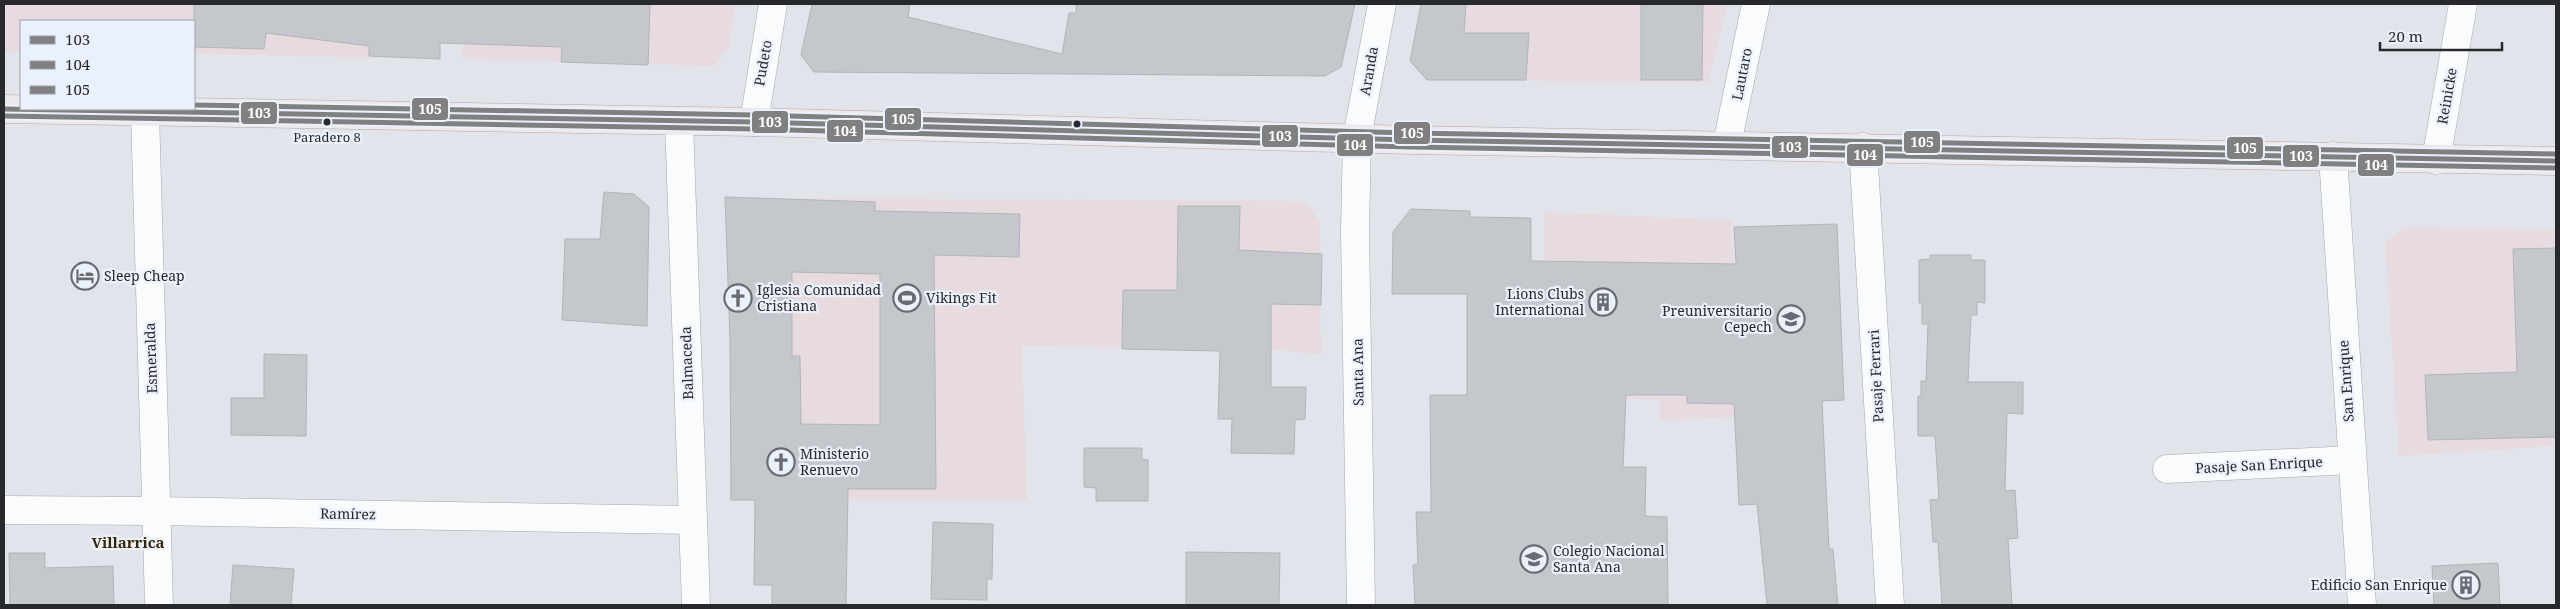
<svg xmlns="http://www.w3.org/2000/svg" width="2560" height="609" viewBox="0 0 2560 609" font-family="'Noto Serif',serif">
  <rect width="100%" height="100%" fill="#e1e5eb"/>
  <!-- commercial -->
  <g fill="#e7dbdf">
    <polygon points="4,4 442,4 440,59 194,54 194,21 21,21 21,52 4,52"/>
    <polygon points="463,4 735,4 729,47 715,66 463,59"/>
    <polygon points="1421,4 1727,4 1708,82 1427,80 1410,61"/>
    <polygon points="732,198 1304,201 1320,221 1321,354 1271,350 1022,346 1027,501 731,500 730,352 726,205"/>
    <polygon points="1544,212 1731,220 1744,416 1660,421 1660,400 1546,397"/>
    <polygon points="2403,228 2556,229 2556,446 2399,456 2385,243"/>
  </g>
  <!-- building -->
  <g fill="#c4c7cc" stroke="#b1b4b8" fill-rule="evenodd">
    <polygon points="194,4 650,4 648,65 561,62 562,47 440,43 440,59 369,56 369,46 266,33 264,49 194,47"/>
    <polygon points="812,4 910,4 908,17 1062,54 1069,13 1076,13 1076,4 1355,4 1341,67 1325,76 814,72 801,55"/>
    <polygon points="1421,4 1466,4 1464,33 1529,33 1526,80 1427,80 1410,61"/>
    <polygon points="1641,4 1703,4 1702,80 1641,80"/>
    <polygon points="604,192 634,194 649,207 647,326 562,320 565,239 600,239"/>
    <path d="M725,197l150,5v9l145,3 -1,43 -85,-2 2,234h-88l-2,116h-74v-20h-18l1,-85h-24l-1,-161zM792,272l88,2v151l-79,-1 -1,-68h-8z"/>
    <polygon points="1178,206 1240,206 1239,250 1322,254 1321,305 1271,304 1271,387 1306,387 1305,419 1295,420 1294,454 1231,453 1232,419 1218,419 1220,351 1122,349 1123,290 1177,290"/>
    <polygon points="1411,209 1470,211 1470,217 1531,218 1531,261 1736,264 1734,227 1837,224 1844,400 1822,401 1829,549 1833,549 1838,605 1767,605 1757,504 1739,505 1734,404 1687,403 1687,395 1626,395 1623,467 1646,467 1645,516 1667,517 1668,605 1415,605 1413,565 1418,564 1416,512 1431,512 1430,395 1467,395 1467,294 1392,294 1393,232"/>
    <polygon points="2556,248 2556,437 2428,440 2425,375 2517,372 2513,249"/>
    <polygon points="1930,255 1971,255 1971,260 1985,260 1985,303 1977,302 1977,315 1971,315 1968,382 2023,382 2023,414 2007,413 2005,491 2015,490 2018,538 2008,539 2012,605 1942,605 1938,542 1933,542 1930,500 1939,499 1935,436 1918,436 1918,396 1921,396 1921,381 1926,381 1928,324 1922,324 1922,303 1919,303 1919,260 1930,259"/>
    <polygon points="264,354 307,355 306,436 231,435 231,398 264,398"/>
    <polygon points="1084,448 1142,448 1142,459 1148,460 1148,501 1096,501 1096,488 1084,487"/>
    <polygon points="933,522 993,524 992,579 987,579 987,600 931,599"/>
    <polygon points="1186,552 1280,553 1279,605 1186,605"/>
    <polygon points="9,553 45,553 45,568 113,566 114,605 10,605"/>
    <polygon points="2498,563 2500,605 2434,605 2432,566"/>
    <polygon points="233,565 294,569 291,605 230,605"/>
  </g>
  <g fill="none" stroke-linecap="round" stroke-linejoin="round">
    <!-- minor casing -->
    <g stroke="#a4a7ac" stroke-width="29">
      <g id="minor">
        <polyline points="145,111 159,605"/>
        <polyline points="679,121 696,605"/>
        <polyline points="754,122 773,4"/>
        <polyline points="1727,144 1756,4"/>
        <polyline points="1863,147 1890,605"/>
        <polyline points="2167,469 2351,460"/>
        <polyline points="4,510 155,511 692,520"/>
      </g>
    </g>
    <!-- tertiary casing -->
    <g stroke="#a4a7ac" stroke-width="29">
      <g id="tertiary">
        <polyline points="2333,156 2362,605"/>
        <polyline points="2436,160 2463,4"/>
        <polyline points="1361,605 1355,231 1357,138 1382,4"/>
      </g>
    </g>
    <!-- primary casing -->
    <g stroke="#b1a8ae" stroke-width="29">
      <polyline id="primary" points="4,109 754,122 1411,140 2556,161"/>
    </g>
    <!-- minor -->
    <use href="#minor" stroke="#fafbfc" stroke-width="28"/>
    <!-- tertiary -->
    <use href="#tertiary" stroke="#fafbfc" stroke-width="28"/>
    <!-- primary -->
    <use href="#primary" stroke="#ede8ea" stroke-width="28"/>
    <!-- bus-1 casing -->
    <g stroke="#eaf1fc" stroke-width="9">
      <polyline id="bus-1" points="4,109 754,122 1411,140 2556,161"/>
    </g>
    <!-- bus-2 casing -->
    <g stroke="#eaf1fc" stroke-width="9">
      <polyline id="bus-2" points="4,116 754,129 1411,147 2556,168"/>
    </g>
    <!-- bus-3 casing -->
    <g stroke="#eaf1fc" stroke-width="9">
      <polyline id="bus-3" points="194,105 754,115 1411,133 2556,154"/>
    </g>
    <!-- bus-1 -->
    <use href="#bus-1" stroke="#808080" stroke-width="5"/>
    <!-- bus-2 -->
    <use href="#bus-2" stroke="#808080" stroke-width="5"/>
    <!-- bus-3 -->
    <use href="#bus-3" stroke="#808080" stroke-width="5"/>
  </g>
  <!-- icons -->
  <defs>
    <g id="hotel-ring" transform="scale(1.4375)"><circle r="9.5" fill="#eaf1fc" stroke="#686b70" stroke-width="1.5"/><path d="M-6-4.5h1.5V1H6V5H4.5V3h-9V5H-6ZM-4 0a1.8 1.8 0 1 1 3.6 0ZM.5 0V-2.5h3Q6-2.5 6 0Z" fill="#686b70"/></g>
    <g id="church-ring" transform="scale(1.4375)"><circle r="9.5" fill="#eaf1fc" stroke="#686b70" stroke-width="1.5"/><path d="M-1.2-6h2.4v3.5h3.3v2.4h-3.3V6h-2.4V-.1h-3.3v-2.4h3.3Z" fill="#686b70"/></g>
    <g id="stadium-ring" transform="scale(1.4375)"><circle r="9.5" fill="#eaf1fc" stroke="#686b70" stroke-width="1.5"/><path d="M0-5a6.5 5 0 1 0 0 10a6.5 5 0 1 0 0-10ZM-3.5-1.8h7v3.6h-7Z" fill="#686b70"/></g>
    <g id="building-ring" transform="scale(1.4375)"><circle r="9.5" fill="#eaf1fc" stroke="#686b70" stroke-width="1.5"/><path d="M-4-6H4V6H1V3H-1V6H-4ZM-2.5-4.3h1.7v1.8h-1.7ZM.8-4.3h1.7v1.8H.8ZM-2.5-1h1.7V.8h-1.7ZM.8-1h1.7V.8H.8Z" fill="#686b70"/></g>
    <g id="school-ring" transform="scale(1.4375)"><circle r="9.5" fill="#eaf1fc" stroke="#686b70" stroke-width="1.5"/><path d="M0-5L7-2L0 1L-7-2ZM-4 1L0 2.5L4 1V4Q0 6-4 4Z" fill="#686b70"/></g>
  </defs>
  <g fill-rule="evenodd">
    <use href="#hotel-ring" x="85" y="276"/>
    <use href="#church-ring" x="738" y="298"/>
    <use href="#stadium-ring" x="907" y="298"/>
    <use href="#building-ring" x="1603" y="302"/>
    <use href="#school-ring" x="1791" y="319"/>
    <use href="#church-ring" x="781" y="462"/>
    <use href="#school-ring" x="1534" y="559"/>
    <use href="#building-ring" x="2466" y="585"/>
  </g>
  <!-- markers -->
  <g fill="#27292d" stroke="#eaf1fc" stroke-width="2">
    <circle cx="327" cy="122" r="4.5"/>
    <circle cx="1077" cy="124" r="4.5"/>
  </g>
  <g text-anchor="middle" stroke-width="4.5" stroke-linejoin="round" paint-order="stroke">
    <!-- bus labels -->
    <g font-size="13" fill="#27292d" stroke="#eaf1fc">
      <text x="327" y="142">Paradero 8</text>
    </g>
    <!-- street labels -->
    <g font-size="14" fill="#27292d" stroke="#eaf1fc">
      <text transform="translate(763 63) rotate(-80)" y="5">Pudeto</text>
      <text transform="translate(1369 71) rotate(-80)" y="5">Aranda</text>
      <text transform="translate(1742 74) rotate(-79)" y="5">Lautaro</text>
      <text transform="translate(2447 96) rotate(-80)" y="5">Reinicke</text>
      <text transform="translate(151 358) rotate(-92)" y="5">Esmeralda</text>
      <text transform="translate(687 363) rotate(-92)" y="5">Balmaceda</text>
      <text transform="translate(1358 372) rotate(-91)" y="5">Santa Ana</text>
      <text transform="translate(1876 376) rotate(-93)" y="5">Pasaje Ferrari</text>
      <text transform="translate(2346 381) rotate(-94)" y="5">San Enrique</text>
      <text transform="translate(2259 465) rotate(-3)" y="5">Pasaje San Enrique</text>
      <text transform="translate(348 514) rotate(1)" y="5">Ramírez</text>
    </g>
    <!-- poi labels -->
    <g font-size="14" fill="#27292d" stroke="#eaf1fc" text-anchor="start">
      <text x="104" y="281">Sleep Cheap</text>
      <text x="757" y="295">Iglesia Comunidad<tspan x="757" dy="16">Cristiana</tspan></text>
      <text x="1584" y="299" text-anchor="end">Lions Clubs<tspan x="1584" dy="16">International</tspan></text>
      <text x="926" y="303">Vikings Fit</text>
      <text x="1772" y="316" text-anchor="end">Preuniversitario<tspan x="1772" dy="16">Cepech</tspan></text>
      <text x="800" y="459">Ministerio<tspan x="800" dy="16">Renuevo</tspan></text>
      <text x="1553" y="556">Colegio Nacional<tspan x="1553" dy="16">Santa Ana</tspan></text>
      <text x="2447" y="590" text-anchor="end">Edificio San Enrique</text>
    </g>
    <!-- neighbourhood labels -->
    <g font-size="15" font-weight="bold" fill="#352800" stroke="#eaf1fc">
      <text x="128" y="548">Villarrica</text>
    </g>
  </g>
  <g stroke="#eaf1fc" stroke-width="2">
    <rect x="411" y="97" width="38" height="24" rx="5" fill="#808080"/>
    <rect x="240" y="101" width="38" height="24" rx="5" fill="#808080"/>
    <rect x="884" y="107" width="38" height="24" rx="5" fill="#808080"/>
    <rect x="751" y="110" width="38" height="24" rx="5" fill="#808080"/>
    <rect x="826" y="119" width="38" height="24" rx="5" fill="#808080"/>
    <rect x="1393" y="121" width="38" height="24" rx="5" fill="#808080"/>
    <rect x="1261" y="124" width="38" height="24" rx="5" fill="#808080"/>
    <rect x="1903" y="130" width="38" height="24" rx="5" fill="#808080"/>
    <rect x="1336" y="133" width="38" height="24" rx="5" fill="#808080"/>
    <rect x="1771" y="135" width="38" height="24" rx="5" fill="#808080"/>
    <rect x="2226" y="136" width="38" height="24" rx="5" fill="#808080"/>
    <rect x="1846" y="143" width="38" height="24" rx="5" fill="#808080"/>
    <rect x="2282" y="144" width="38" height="24" rx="5" fill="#808080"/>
    <rect x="2357" y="153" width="38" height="24" rx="5" fill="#808080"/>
  </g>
  <g font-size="14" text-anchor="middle" font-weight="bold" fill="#fff">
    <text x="430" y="114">105</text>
    <text x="259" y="118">103</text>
    <text x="903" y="124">105</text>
    <text x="770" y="127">103</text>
    <text x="845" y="136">104</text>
    <text x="1412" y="138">105</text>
    <text x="1280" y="141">103</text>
    <text x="1922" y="147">105</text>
    <text x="1355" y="150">104</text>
    <text x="1790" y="152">103</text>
    <text x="2245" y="153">105</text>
    <text x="1865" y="160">104</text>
    <text x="2301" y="161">103</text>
    <text x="2376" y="170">104</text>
  </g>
  <!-- border -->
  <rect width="2560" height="609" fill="none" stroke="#27292d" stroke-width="10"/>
  <!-- legend -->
  <rect x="20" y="20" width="175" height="90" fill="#eaf1fc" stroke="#9ca1a9"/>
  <rect x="30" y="36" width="25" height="8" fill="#808080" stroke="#9ca1a9"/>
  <text x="65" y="45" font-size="15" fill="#27292d">103</text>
  <rect x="30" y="61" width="25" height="8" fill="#808080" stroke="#9ca1a9"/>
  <text x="65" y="70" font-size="15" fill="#27292d">104</text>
  <rect x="30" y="86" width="25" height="8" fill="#808080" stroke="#9ca1a9"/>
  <text x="65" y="95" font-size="15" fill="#27292d">105</text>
  <!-- scale -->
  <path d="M2380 42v8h122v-8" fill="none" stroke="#27292d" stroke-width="2.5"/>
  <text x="2388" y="42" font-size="15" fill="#27292d" stroke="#eaf1fc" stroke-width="4" paint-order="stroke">20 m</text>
</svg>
